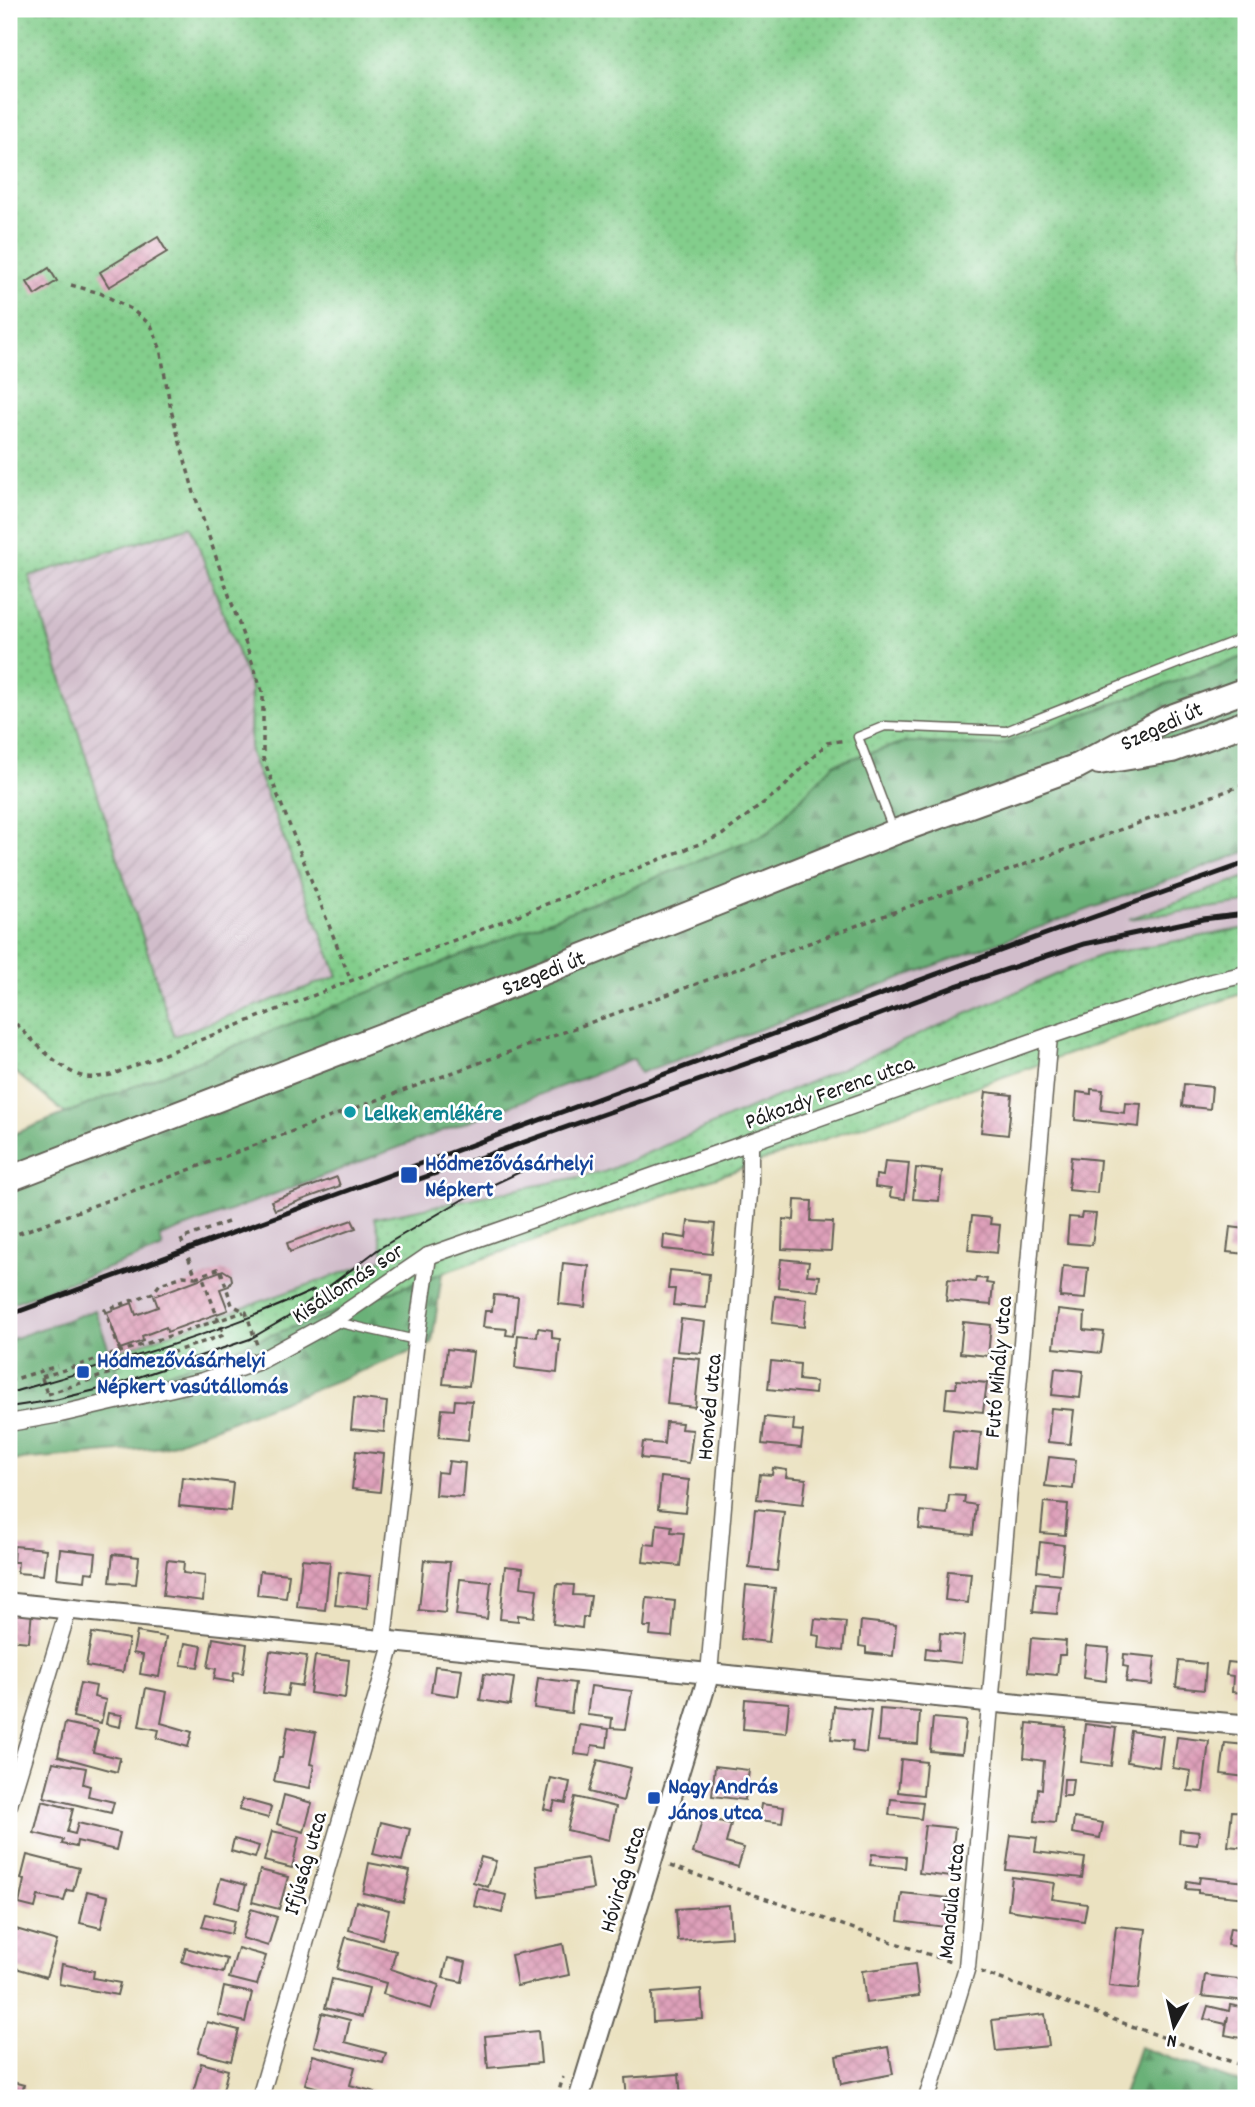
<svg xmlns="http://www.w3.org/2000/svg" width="1255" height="2107" viewBox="0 0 1255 2107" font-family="Dekko,sans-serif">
  <defs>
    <pattern id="industrial-furrows" width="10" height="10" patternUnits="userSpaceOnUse" patternTransform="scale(1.75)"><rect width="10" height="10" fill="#d1bdcb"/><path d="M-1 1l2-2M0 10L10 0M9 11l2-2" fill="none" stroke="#b3a2ae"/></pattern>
    <pattern id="grass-dots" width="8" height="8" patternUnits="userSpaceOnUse" patternTransform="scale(1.75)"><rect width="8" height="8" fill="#83ce8c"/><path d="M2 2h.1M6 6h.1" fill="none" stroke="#71b078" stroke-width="1.8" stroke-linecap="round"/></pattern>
    <pattern id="forest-firs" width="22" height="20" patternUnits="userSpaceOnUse" patternTransform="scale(1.75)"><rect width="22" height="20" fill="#6ab178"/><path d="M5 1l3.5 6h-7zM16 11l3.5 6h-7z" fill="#568f62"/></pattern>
    <pattern id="building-cross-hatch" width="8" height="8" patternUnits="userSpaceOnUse" patternTransform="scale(1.75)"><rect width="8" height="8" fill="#dea0ba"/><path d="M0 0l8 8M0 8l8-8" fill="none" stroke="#be899f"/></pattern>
  </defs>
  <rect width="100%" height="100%" fill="#fff"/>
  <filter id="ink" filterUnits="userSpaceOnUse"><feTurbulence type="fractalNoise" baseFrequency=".0143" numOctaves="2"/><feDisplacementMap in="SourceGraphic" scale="14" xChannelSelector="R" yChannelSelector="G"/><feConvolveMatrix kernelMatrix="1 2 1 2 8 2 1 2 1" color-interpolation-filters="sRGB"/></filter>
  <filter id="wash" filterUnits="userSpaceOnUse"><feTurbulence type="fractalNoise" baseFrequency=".00686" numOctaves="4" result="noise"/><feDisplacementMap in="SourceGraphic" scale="28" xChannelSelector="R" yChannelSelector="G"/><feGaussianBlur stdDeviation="1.57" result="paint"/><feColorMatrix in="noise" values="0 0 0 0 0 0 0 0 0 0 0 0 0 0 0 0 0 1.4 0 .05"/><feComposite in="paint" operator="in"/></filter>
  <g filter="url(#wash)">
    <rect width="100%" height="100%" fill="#ebe2c1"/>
    <!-- industrial -->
    <polygon fill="url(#industrial-furrows)" points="191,526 251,689 250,753 339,976 173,1036 29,576"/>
    <!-- railway -->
    <polygon fill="#d1bdcb" points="1246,852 1246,877 1133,918 1246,903 1246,928 1101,955 604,1172 375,1218 385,1258 120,1351 111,1354 95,1310 9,1340 9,1304 162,1249 159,1237 635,1058 640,1073"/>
    <!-- grass -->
    <g fill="url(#grass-dots)" stroke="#507554" stroke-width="2" fill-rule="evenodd">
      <path d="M9,9h1237v647l-249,90 -91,-4 -72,22 -66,69 -702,281 -57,-47zM191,526l60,163 -1,64 88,223 -164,60 -145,-460z"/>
      <polygon points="1246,877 1246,903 1129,919"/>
      <polygon points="1246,928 1246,992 442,1273 123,1389 111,1354 385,1258 375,1218 604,1172 1101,955"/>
    </g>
    <!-- forest -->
    <g fill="url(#forest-firs)" stroke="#43664a" stroke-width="2">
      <polygon points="1246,656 1246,852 640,1073 634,1059 160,1237 163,1248 9,1304 9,1136 768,833 834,764 906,742 997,746"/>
      <polygon points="442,1273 432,1344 164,1447 9,1461 9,1340 95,1310 123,1389"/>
      <polygon points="1139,2047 1246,2085 1246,2098 1122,2098"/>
    </g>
    <g id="blocks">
      <!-- building -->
      <g fill="url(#building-cross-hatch)">
        <polygon points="158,237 167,252 109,287 100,272"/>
        <polygon points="49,268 57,281 35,295 27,282"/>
        <polygon points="1184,1084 1212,1087 1210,1109 1182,1106"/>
        <polygon points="1091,1089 1103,1090 1101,1110 1124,1113 1125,1103 1141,1104 1139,1127 1075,1120 1077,1092 1091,1094"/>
        <polygon points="986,1092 1012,1095 1008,1135 981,1132"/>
        <polygon points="1071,1157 1100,1160 1097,1193 1068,1190"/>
        <polygon points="885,1161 909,1163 905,1199 890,1197 891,1189 875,1187 876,1175 883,1176"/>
        <polygon points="916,1168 942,1171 939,1201 913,1199"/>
        <polygon points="337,1177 340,1186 275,1210 271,1201"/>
        <polygon points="795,1200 812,1201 811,1221 833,1222 831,1251 782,1249 783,1219 794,1220"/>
        <polygon points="1082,1213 1096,1214 1092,1245 1067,1243 1069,1217 1081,1218"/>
        <polygon points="972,1216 991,1218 990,1224 1000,1225 997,1253 968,1250"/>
        <polygon points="352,1220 356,1228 290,1252 287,1243"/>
        <polygon points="688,1221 715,1224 712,1254 663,1249 664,1235 686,1238"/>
        <polygon points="1230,1227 1246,1229 1246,1254 1227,1252"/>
        <polygon points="781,1259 809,1262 807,1275 820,1276 818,1291 778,1287"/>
        <polygon points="563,1263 589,1266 585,1307 559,1304"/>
        <polygon points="1063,1266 1088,1268 1085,1299 1060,1297"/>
        <polygon points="223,1270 231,1275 232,1280 229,1286 220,1289 228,1310 167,1332 166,1327 142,1336 143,1341 120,1349 107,1312 132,1303 136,1315 158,1307 154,1296"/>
        <polygon points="670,1270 709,1274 706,1308 673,1305 675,1289 668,1289"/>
        <polygon points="976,1278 987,1279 986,1283 993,1284 991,1305 946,1301 948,1279 975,1282"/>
        <polygon points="494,1295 518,1297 514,1336 506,1335 507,1329 483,1327 485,1311 492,1311"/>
        <polygon points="775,1296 807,1299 804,1327 772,1323"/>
        <polygon points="1058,1310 1085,1313 1084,1330 1104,1332 1101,1353 1054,1348"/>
        <polygon points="681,1319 705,1322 701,1353 677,1351"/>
        <polygon points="963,1322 991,1325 988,1356 960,1353"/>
        <polygon points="538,1328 552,1330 552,1338 560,1339 557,1373 515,1368 518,1335 537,1337"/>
        <polygon points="447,1349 473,1352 469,1386 443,1384"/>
        <polygon points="672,1356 700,1359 695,1407 667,1404"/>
        <polygon points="771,1361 800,1364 799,1380 816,1382 815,1394 768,1389"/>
        <polygon points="1055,1368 1083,1371 1080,1398 1052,1395"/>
        <polygon points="957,1380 987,1383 983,1412 945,1408 947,1388 956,1388"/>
        <polygon points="354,1398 387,1402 384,1432 351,1429"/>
        <polygon points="455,1400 472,1401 468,1440 439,1437 442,1409 454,1410"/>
        <polygon points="1051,1408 1074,1410 1070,1444 1048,1442"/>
        <polygon points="765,1417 794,1420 793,1430 803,1431 801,1448 762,1444"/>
        <polygon points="666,1422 682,1423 681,1429 693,1430 689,1463 641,1458 643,1442 664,1444"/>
        <polygon points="953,1430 981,1433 977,1469 949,1467"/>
        <polygon points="356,1451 384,1454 380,1492 352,1489"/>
        <polygon points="1049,1457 1076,1460 1073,1489 1045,1486"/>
        <polygon points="449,1461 465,1463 462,1497 435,1495 437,1472 447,1473"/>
        <polygon points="773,1468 787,1470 786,1477 806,1479 803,1504 757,1499 760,1474 772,1475"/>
        <polygon points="182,1477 233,1483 230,1511 179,1506"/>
        <polygon points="661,1477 689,1480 685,1512 658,1509"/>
        <polygon points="949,1495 965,1496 964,1503 976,1505 973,1535 919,1529 921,1511 947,1514"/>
        <polygon points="1044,1502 1068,1504 1065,1535 1041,1533"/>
        <polygon points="755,1509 784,1512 777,1571 749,1568"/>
        <polygon points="657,1524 672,1526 671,1532 684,1533 680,1566 643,1562 645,1544 655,1545"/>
        <polygon points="1040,1542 1064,1545 1061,1574 1037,1571"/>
        <polygon points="14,1546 46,1549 43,1575 17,1573 18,1562 13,1562"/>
        <polygon points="60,1549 96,1553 94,1573 86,1572 85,1581 57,1578"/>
        <polygon points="113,1554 139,1557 136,1584 110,1582"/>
        <polygon points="302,1559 330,1562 325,1610 297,1607"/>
        <polygon points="167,1560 184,1562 183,1573 205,1576 203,1601 163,1596"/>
        <polygon points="424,1560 450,1562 445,1613 419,1610"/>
        <polygon points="505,1566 523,1568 521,1587 537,1589 534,1617 518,1615 518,1621 500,1619"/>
        <polygon points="260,1571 289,1574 286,1598 257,1595"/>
        <polygon points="948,1571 971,1573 968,1603 945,1600"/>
        <polygon points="339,1572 370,1576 367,1608 335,1605"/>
        <polygon points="460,1579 491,1582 487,1619 456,1615"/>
        <polygon points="1036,1583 1060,1585 1057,1614 1033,1612"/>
        <polygon points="557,1584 574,1585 573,1595 591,1596 588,1617 583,1617 582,1628 553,1624"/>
        <polygon points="746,1585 775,1588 769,1642 741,1639"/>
        <polygon points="647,1598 675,1601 672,1637 650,1635 651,1627 644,1627"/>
        <polygon points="9,1609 32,1611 29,1642 9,1640"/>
        <polygon points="815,1619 846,1622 843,1651 819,1648 820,1636 813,1635"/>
        <polygon points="861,1621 896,1625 893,1656 866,1653 866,1647 859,1646"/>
        <polygon points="137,1632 166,1637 159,1677 140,1674 143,1655 133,1653"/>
        <polygon points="92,1633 129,1639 123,1672 86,1666"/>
        <polygon points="940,1633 964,1636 961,1663 925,1659 926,1648 939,1650"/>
        <polygon points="213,1638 247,1644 243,1673 234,1672 233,1682 214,1679 216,1669 208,1667"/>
        <polygon points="1031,1638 1066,1641 1065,1655 1059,1655 1057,1675 1028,1672"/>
        <polygon points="185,1643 202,1646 198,1667 181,1665"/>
        <polygon points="1086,1646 1109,1648 1106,1681 1083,1678"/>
        <polygon points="270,1651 307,1656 302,1686 289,1684 287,1696 263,1693"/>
        <polygon points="1124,1654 1155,1657 1152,1685 1126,1682 1128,1667 1123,1666"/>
        <polygon points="315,1656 349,1660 345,1698 310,1693"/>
        <polygon points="1179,1661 1206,1664 1204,1690 1176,1687"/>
        <polygon points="1228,1662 1246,1664 1246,1693 1232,1692 1233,1676 1226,1675"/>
        <polygon points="435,1666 462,1669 458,1696 431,1692"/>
        <polygon points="484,1674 514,1678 510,1705 480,1700"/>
        <polygon points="538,1678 575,1683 571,1713 534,1708"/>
        <polygon points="80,1683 96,1686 94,1697 106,1700 101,1723 73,1717"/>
        <polygon points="591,1686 632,1691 625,1729 611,1728 612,1718 587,1715"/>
        <polygon points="146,1688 167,1692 161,1723 192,1732 188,1747 157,1738 159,1730 139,1726"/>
        <polygon points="745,1699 789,1703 786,1733 743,1729"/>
        <polygon points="834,1706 871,1710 866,1753 852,1751 853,1741 831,1739"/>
        <polygon points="880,1709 920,1712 918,1744 878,1741"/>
        <polygon points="108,1713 122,1715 120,1727 106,1724"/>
        <polygon points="933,1718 966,1721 962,1754 930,1751"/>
        <polygon points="65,1723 98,1730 93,1752 120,1758 117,1772 58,1756"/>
        <polygon points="1027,1723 1066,1727 1055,1823 1035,1821 1038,1788 1042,1789 1044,1761 1024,1758"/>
        <polygon points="1085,1724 1116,1728 1111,1766 1081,1762"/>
        <polygon points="579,1725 609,1729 607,1747 592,1745 590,1756 575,1754"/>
        <polygon points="288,1727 316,1732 310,1764 314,1765 310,1788 274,1781 279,1758 282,1758"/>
        <polygon points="1131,1731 1163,1736 1159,1767 1127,1762"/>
        <polygon points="1177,1737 1209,1741 1203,1792 1188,1791 1191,1771 1173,1768"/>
        <polygon points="1225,1743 1246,1745 1246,1777 1221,1774"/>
        <polygon points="901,1759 926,1762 923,1795 898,1792"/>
        <polygon points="598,1760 631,1768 623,1801 589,1792"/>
        <polygon points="53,1762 86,1768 83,1784 90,1786 88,1796 114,1802 111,1813 44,1797"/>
        <polygon points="715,1766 749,1770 745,1800 712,1796"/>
        <polygon points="551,1778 570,1782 566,1803 555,1801 552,1811 544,1809"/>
        <polygon points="1064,1779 1073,1779 1071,1796 1063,1796"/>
        <polygon points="284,1795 312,1803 304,1832 277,1824"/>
        <polygon points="575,1797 616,1807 609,1840 567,1830"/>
        <polygon points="242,1799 271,1807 268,1818 239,1810"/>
        <polygon points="891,1799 923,1802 921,1819 889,1815"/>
        <polygon points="42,1801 73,1809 67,1832 75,1834 78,1823 120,1833 116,1850 77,1841 76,1847 62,1844 63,1840 34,1833"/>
        <polygon points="761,1804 784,1807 782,1823 759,1820"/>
        <polygon points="1232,1811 1246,1812 1246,1848 1228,1846"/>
        <polygon points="703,1817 731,1824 726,1843 744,1848 738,1867 693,1853"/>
        <polygon points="1074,1818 1103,1823 1100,1838 1072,1833"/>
        <polygon points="381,1822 410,1829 402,1861 373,1854"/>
        <polygon points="925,1825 955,1828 950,1877 919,1873"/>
        <polygon points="1180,1830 1199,1832 1197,1845 1179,1843"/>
        <polygon points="272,1831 299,1837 292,1868 264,1861"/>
        <polygon points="1011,1835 1037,1838 1035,1852 1085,1858 1082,1878 1006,1870"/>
        <polygon points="234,1839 259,1846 255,1858 231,1851"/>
        <polygon points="872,1854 906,1857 905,1868 870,1865"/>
        <polygon points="27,1855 79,1868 73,1891 67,1890 64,1901 38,1896 35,1908 19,1904 24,1880 21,1879"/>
        <polygon points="481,1857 496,1861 488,1887 473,1882"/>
        <polygon points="588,1858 593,1889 540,1897 536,1866"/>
        <polygon points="369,1863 410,1871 403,1902 363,1893"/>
        <polygon points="260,1870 288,1877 279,1909 252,1902"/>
        <polygon points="1012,1877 1055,1883 1052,1899 1087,1904 1084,1921 1008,1910"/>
        <polygon points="1200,1877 1246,1882 1246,1898 1198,1893 1198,1890 1186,1889 1187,1881 1199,1883"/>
        <polygon points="221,1878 246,1885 239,1909 214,1902"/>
        <polygon points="478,1888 506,1895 502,1913 474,1906"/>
        <polygon points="87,1891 108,1896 101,1928 80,1923"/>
        <polygon points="902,1893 948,1898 945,1927 898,1921"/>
        <polygon points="356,1901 389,1910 382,1939 349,1930"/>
        <polygon points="729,1905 731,1937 678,1941 676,1909"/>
        <polygon points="251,1909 277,1917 268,1946 242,1938"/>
        <polygon points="206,1914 234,1921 231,1934 202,1927"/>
        <polygon points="1116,1926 1146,1929 1139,1989 1109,1986"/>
        <polygon points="9,1927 57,1941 46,1977 9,1966"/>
        <polygon points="1230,1928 1246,1930 1246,1948 1227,1945"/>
        <polygon points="346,1937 396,1951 391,1969 439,1985 431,2009 383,1994 386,1983 337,1969"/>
        <polygon points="563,1944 569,1975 517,1986 511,1955"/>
        <polygon points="186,1948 227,1959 223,1973 182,1962"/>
        <polygon points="238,1948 266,1956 257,1985 229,1978"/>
        <polygon points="448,1958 466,1962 462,1982 443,1978"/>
        <polygon points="62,1964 94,1971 93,1978 120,1983 117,1995 59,1984"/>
        <polygon points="915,1964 919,1996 866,2003 862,1971"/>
        <polygon points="1205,1975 1246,1980 1246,2001 1202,1996"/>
        <polygon points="332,1979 369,1988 362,2017 325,2008"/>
        <polygon points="224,1987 252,1993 245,2022 218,2015"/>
        <polygon points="701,1989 703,2019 653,2022 652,1993"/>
        <polygon points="1230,2005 1246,2008 1246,2039 1225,2035 1228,2016 1226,2024 1204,2019 1208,2006 1229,2011"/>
        <polygon points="322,2013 350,2020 345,2042 386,2053 383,2063 314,2046"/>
        <polygon points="1045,2014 1049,2046 996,2051 992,2020"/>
        <polygon points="207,2022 239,2030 231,2061 198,2052"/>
        <polygon points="538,2031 541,2063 488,2068 485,2036"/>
        <polygon points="888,2047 893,2074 841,2084 836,2056"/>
        <polygon points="313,2055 355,2067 350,2085 375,2092 373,2098 345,2098 346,2096 305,2084"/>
        <polygon points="201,2063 228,2070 221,2098 193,2093"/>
        <polygon points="679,2074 681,2098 627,2098 625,2078"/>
        <polygon points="9,2081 24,2085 21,2098 9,2098"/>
        <polygon points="299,2093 314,2098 298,2098"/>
      </g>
    </g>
  </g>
  <g filter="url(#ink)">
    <use href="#blocks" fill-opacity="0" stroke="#646156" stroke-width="2"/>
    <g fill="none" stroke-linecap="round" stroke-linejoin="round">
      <!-- service casing -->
      <g stroke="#646156" stroke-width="11">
        <g id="service">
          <polyline points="893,829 858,737 885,726 1006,731 1235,641 1246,633"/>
          <polyline points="336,1322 416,1340"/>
        </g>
      </g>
      <!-- minor casing -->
      <g stroke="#646156" stroke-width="19">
        <g id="minor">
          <polyline points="9,1423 60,1414 203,1381 262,1360 333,1321 428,1256 1049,1036 1204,984 1246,974"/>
          <polyline points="383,1640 416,1340 428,1256"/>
          <polyline points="709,1674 750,1182 750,1143"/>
          <polyline points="9,1805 68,1610"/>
          <polyline points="260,2098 393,1641"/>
          <polyline points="927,2098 967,1967 1049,1036"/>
        </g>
      </g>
      <!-- tertiary casing -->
      <g stroke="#646156" stroke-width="23">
        <g id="tertiary">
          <polyline points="9,1603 991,1702 1246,1725"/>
          <polyline points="579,2098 709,1674"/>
        </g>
      </g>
      <!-- primary casing -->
      <g stroke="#646156" stroke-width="28">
        <g id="primary">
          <polyline points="1099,762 1172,750 1246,723"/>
          <polyline points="9,1179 423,1020 895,832 1078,766 1166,719 1246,690"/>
        </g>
      </g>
      <!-- path -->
      <g stroke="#646156" stroke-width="3.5" stroke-dasharray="5 5" stroke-linecap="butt">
        <polyline points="71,285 100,293 131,309 151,325 160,348 171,410 194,493 263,694 263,758 351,981"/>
        <path d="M9,1017c19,18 45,48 69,58 11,4 22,2 33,0l611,-240 61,-47 44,-45 19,-3"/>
        <polyline points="228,1222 181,1239 196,1277 220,1268 232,1305 246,1312 257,1345"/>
        <polyline points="9,1237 336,1115 1246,784"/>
        <polyline points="120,1351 105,1310 153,1293 160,1284 183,1276 195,1277"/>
        <polyline points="42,1377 244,1312"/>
        <polyline points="42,1378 47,1394"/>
        <polyline points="9,1381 57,1366"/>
        <polyline points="48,1394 224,1335 202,1275"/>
        <polyline points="670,1866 951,1962"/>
        <polyline points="981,1972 1246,2067"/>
        <polyline points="557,2098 563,2077"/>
      </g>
      <!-- service -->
      <use href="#service" stroke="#fff" stroke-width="8"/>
      <!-- minor -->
      <use href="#minor" stroke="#fff" stroke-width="16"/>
      <!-- tertiary -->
      <use href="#tertiary" stroke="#fff" stroke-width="19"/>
      <!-- primary -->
      <use href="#primary" stroke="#fff" stroke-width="24"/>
      <!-- tram -->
      <g stroke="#1c1c1c" stroke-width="2">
        <path d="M9,1393c102,-29 208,-58 305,-103"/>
        <polyline points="9,1407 55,1400 112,1386 250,1339 288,1317 380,1248 467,1197 522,1171"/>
      </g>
      <!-- rail -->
      <g stroke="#1c1c1c" stroke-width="5">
        <polyline points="411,1182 768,1056 956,986 1084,944 1203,919 1246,914"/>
        <polyline points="9,1315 1043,935 1246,863"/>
      </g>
    </g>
  </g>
  <!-- markers -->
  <circle fill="#0f9aa8" stroke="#fff" stroke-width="2.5" cx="350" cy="1112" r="7"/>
  <g fill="#1a4fb4" stroke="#fff" stroke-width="2.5">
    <rect x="400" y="1166" width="18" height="18" rx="3.5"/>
    <rect x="76" y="1365" width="14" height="14" rx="3.5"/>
    <rect x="647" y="1791" width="14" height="14" rx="3.5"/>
  </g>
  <g text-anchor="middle" stroke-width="5" stroke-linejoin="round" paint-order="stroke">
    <!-- street labels -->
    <g font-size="23" fill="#1c1c1c" stroke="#fff">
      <text transform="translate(1161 725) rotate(-25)" y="8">Szegedi út</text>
      <text transform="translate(543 972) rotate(-22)" y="8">Szegedi út</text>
      <text transform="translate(829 1091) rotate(-20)" y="8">Pákozdy Ferenc utca</text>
      <text transform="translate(347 1282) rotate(-33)" y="8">Kisállomás sor</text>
      <text transform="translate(997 1367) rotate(-85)" y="8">Futó Mihály utca</text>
      <text transform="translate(708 1407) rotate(-85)" y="8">Honvéd utca</text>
      <text transform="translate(304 1863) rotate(-74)" y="8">Ifjúság utca</text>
      <text transform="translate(621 1879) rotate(-73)" y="8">Hóvirág utca</text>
      <text transform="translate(950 1901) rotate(-84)" y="8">Mandula utca</text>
    </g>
    <!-- culture labels -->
    <g font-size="23" font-weight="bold" fill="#0d838f" stroke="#fff" text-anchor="start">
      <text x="364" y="1120">Lelkek emlékére</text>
    </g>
    <!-- transit labels -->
    <g font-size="23" font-weight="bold" fill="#164399" stroke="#fff" text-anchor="start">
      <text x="425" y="1170">Hódmezővásárhelyi<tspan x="425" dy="26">Népkert</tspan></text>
      <text x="97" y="1367">Hódmezővásárhelyi<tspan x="97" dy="26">Népkert vasútállomás</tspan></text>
      <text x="668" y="1793">Nagy András<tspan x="668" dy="26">János utca</tspan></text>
    </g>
  </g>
  <!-- margin -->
  <rect width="1255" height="2107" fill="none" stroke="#fff" stroke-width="35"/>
  <!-- north arrow -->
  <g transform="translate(1174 2026) rotate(188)" stroke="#ffffff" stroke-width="5" paint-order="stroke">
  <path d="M0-5L12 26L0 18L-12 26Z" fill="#1c1c1c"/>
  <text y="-10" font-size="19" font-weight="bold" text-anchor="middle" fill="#1c1c1c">N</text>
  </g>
</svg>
